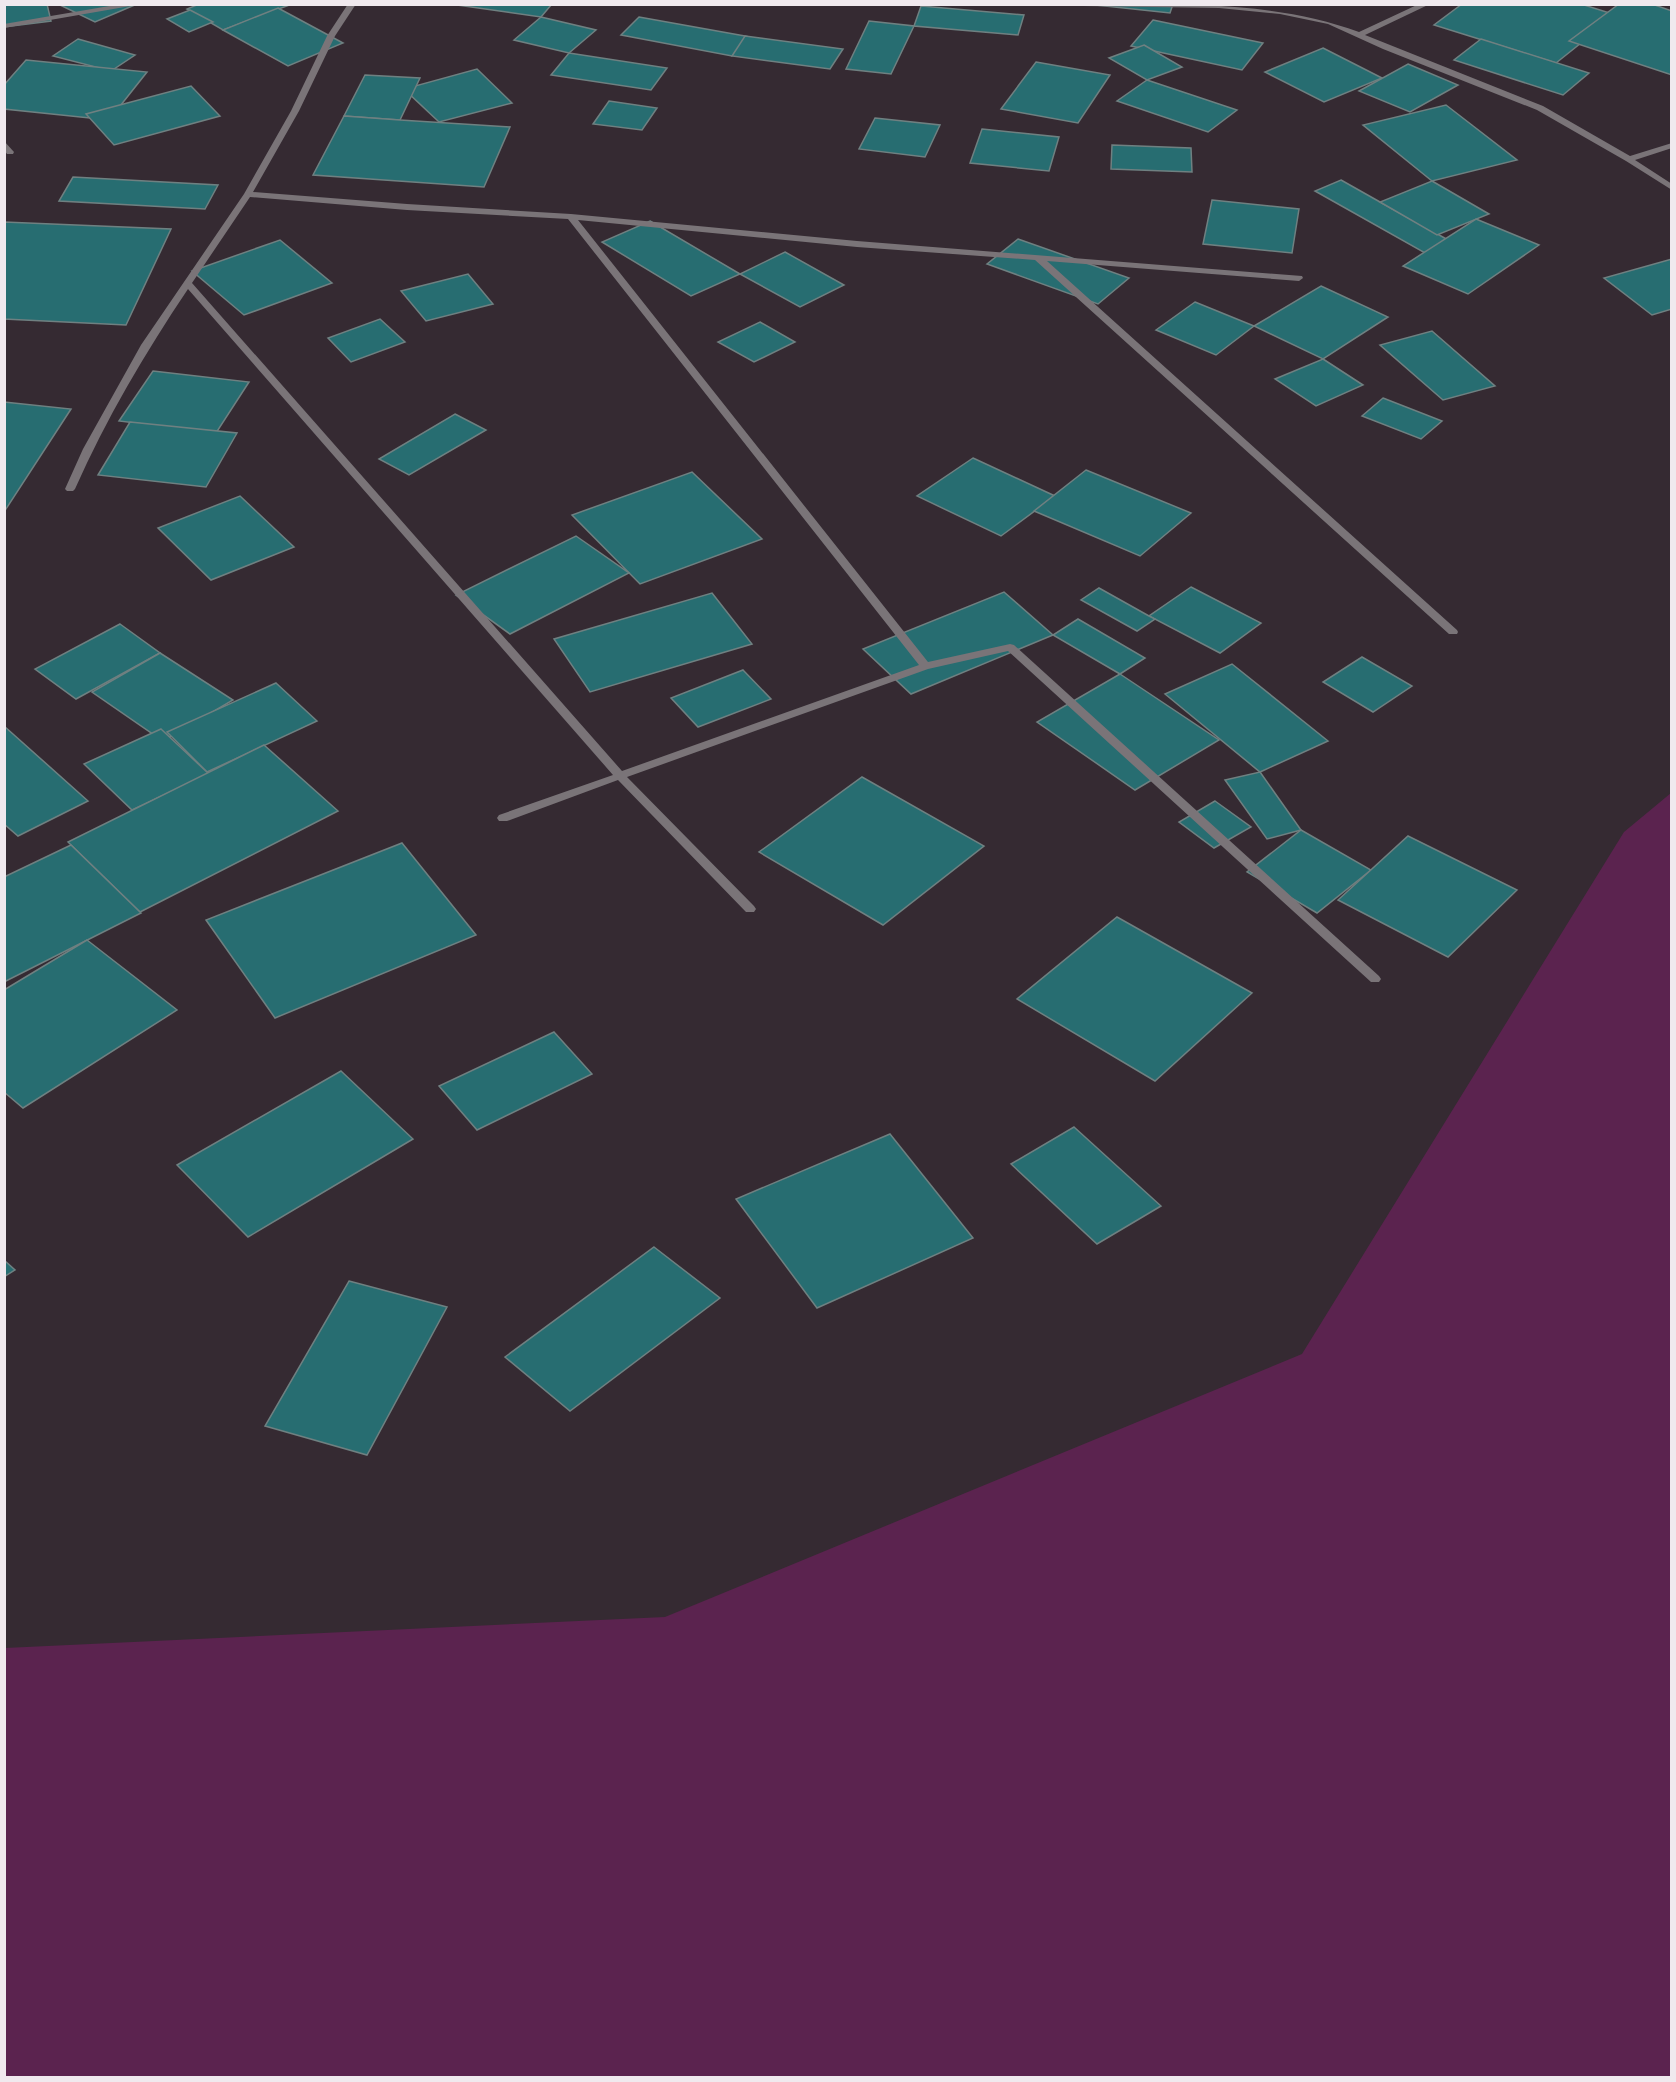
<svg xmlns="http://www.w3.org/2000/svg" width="1676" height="2082" viewBox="0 0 1676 2082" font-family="Figtree,sans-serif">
  <rect width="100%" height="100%" fill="#352a32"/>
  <!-- green -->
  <polygon fill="#5b234f" points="1671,793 1671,2077 5,2077 5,1648 665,1617 1302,1354 1624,832"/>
  <!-- building -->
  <g fill="#276d71" stroke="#6f8081" stroke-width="1.5">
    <polygon points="4,4 47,4 51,21 4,27"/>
    <polygon points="58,4 137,4 95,22"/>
    <polygon points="199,4 292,4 223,30 187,9"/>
    <polygon points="450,4 552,4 541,17"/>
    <polygon points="1086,4 1173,4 1170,13"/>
    <polygon points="1462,4 1581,4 1616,15 1556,63 1434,25"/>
    <polygon points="1619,4 1652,4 1672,11 1672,75 1569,41"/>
    <polygon points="921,6 1024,15 1018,35 914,26"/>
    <polygon points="278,8 343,43 288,66 223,30"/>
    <polygon points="190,10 213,22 189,32 167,19"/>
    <polygon points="541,17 596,30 569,53 514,40"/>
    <polygon points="639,17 745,36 749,37 732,56 621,35"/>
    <polygon points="1153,20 1263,43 1242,70 1131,46"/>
    <polygon points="869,21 914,26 891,74 846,69"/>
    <polygon points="745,36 843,49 830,69 732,56"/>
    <polygon points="78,39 135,55 111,71 53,56"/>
    <polygon points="1481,39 1589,73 1563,95 1454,60"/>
    <polygon points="1144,45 1182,67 1147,80 1109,58"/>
    <polygon points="1323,48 1382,78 1324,102 1265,72"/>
    <polygon points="569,53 667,68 651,90 551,75"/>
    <polygon points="26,60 147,72 109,120 4,109 4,85"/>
    <polygon points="1036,62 1110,75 1078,123 1001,109"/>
    <polygon points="1408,64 1458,85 1410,112 1359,91"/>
    <polygon points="477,69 512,103 439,122 404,89"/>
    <polygon points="365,75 420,78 400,120 344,116"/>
    <polygon points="1147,80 1237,110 1208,132 1117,101"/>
    <polygon points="191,86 220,116 114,145 86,114"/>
    <polygon points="609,101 657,108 642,130 593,124"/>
    <polygon points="1446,105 1517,160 1432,181 1363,125"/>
    <polygon points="344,116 400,120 510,127 484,187 313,175"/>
    <polygon points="875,118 940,125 925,157 859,149"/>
    <polygon points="982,129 1059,137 1049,171 970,163"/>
    <polygon points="1112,145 1191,148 1192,172 1111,169"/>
    <polygon points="73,177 218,185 205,209 59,201"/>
    <polygon points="1341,180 1380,202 1450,241 1425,253 1315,191"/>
    <polygon points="1432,181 1489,214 1437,235 1380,202"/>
    <polygon points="1212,200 1299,209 1292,253 1203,244"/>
    <polygon points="1476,219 1539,245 1468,294 1403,266"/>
    <polygon points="650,221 740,274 691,296 602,242"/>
    <polygon points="4,222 171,229 126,325 4,319"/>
    <polygon points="1018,239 1129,278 1098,304 987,264"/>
    <polygon points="280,240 332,283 244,315 192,271"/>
    <polygon points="785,252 844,285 800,307 740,274"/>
    <polygon points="1672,259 1672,309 1652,315 1604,278"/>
    <polygon points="468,274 493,304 426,321 401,291"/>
    <polygon points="1321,286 1388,317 1323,359 1254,326"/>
    <polygon points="1195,302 1254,326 1216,355 1156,330"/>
    <polygon points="380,319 405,342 351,362 328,338"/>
    <polygon points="760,322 795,342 754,362 718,342"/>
    <polygon points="1432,331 1495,386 1443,400 1380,345"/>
    <polygon points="1323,359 1363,385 1316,406 1275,379"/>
    <polygon points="153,371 249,382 216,433 119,421"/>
    <polygon points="1383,398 1442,421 1421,439 1362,416"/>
    <polygon points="4,402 71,409 4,512"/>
    <polygon points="455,414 486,430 409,475 379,459"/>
    <polygon points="130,422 237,433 206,487 98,475"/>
    <polygon points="973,458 1055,496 1001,536 917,496"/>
    <polygon points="1086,470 1191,513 1140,556 1034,511"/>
    <polygon points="692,472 762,539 640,584 572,515"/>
    <polygon points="240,496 294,547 211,580 158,528"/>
    <polygon points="576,536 629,573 510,634 456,595"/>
    <polygon points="1191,587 1261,623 1220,653 1149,616"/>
    <polygon points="1099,588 1149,616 1155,619 1137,631 1081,600"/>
    <polygon points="1004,592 1053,635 911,694 863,649"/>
    <polygon points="712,593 752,644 590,692 554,639"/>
    <polygon points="1078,619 1145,658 1120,674 1053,635"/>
    <polygon points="120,624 160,653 76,699 35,669"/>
    <polygon points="160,653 233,700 163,741 92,692"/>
    <polygon points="1362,657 1412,686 1373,712 1323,682"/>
    <polygon points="1232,664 1328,741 1260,772 1165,694"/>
    <polygon points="743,670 771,699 698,727 671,698"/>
    <polygon points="1120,674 1219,740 1135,790 1037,722"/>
    <polygon points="276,683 317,721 207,772 167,732"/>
    <polygon points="4,726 88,801 18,836 4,824"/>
    <polygon points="161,729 209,774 132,810 84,764"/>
    <polygon points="264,745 338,811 140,912 68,842"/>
    <polygon points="1260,772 1301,830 1267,839 1225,780"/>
    <polygon points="862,777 984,846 883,925 759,852"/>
    <polygon points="1215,801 1251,827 1214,848 1179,822"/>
    <polygon points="1301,830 1371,870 1317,913 1247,872"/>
    <polygon points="1408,836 1517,890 1448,957 1338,900"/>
    <polygon points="402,843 476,935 275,1018 206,920"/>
    <polygon points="71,845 141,913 4,982 4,877"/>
    <polygon points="1117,917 1252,993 1155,1081 1017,999"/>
    <polygon points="87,940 177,1010 23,1108 4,1092 4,990"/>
    <polygon points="554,1032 592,1074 477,1130 439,1086"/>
    <polygon points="341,1071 413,1139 248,1237 177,1165"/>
    <polygon points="1074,1127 1161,1206 1097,1244 1011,1164"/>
    <polygon points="890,1134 973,1238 817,1308 736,1199"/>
    <polygon points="654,1247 720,1298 570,1411 505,1357"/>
    <polygon points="4,1260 15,1270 4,1277"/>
    <polygon points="349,1281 447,1307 367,1455 265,1426"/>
  </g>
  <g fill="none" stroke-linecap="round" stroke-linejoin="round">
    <!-- street -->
    <g fill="#7a7478" fill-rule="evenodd">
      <polygon points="121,4 142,4 4,28 4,24"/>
      <path d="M348,4h8l-21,32 -36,75 -46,81 154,12 164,10 286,27 445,35 1,2 -4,3 -252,-20 410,369 1,2 -1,2h-8l-414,-374 -178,-13 -279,-27 350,442 82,-18 4,1 365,331 2,3 -2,3h-8l-363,-331 -80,18 -301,108 127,129 2,3 -2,3h-8l-128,-132 -111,41h-8l-2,-3 2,-3 114,-40 -425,-486c-43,64 -82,130 -113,200l-2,2h-6l-2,-2 18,-40 58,-104 103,-151 47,-83 36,-75zM250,197l157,13 161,9 351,446 -297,106 -430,-488z"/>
      <path d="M1079,4c93,0 194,-4 280,28l60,-28h11l-65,31 178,71 87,50 42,-13v5l-37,12 37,24v6l-46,-29 -89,-51 -154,-61 -55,-25 -48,-10 -61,-6 -136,-2z"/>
      <polygon points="4,141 14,152 13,154 7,154 4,150"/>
    </g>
  </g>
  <!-- border -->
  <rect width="1676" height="2082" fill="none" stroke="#f0e9ee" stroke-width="12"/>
</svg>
